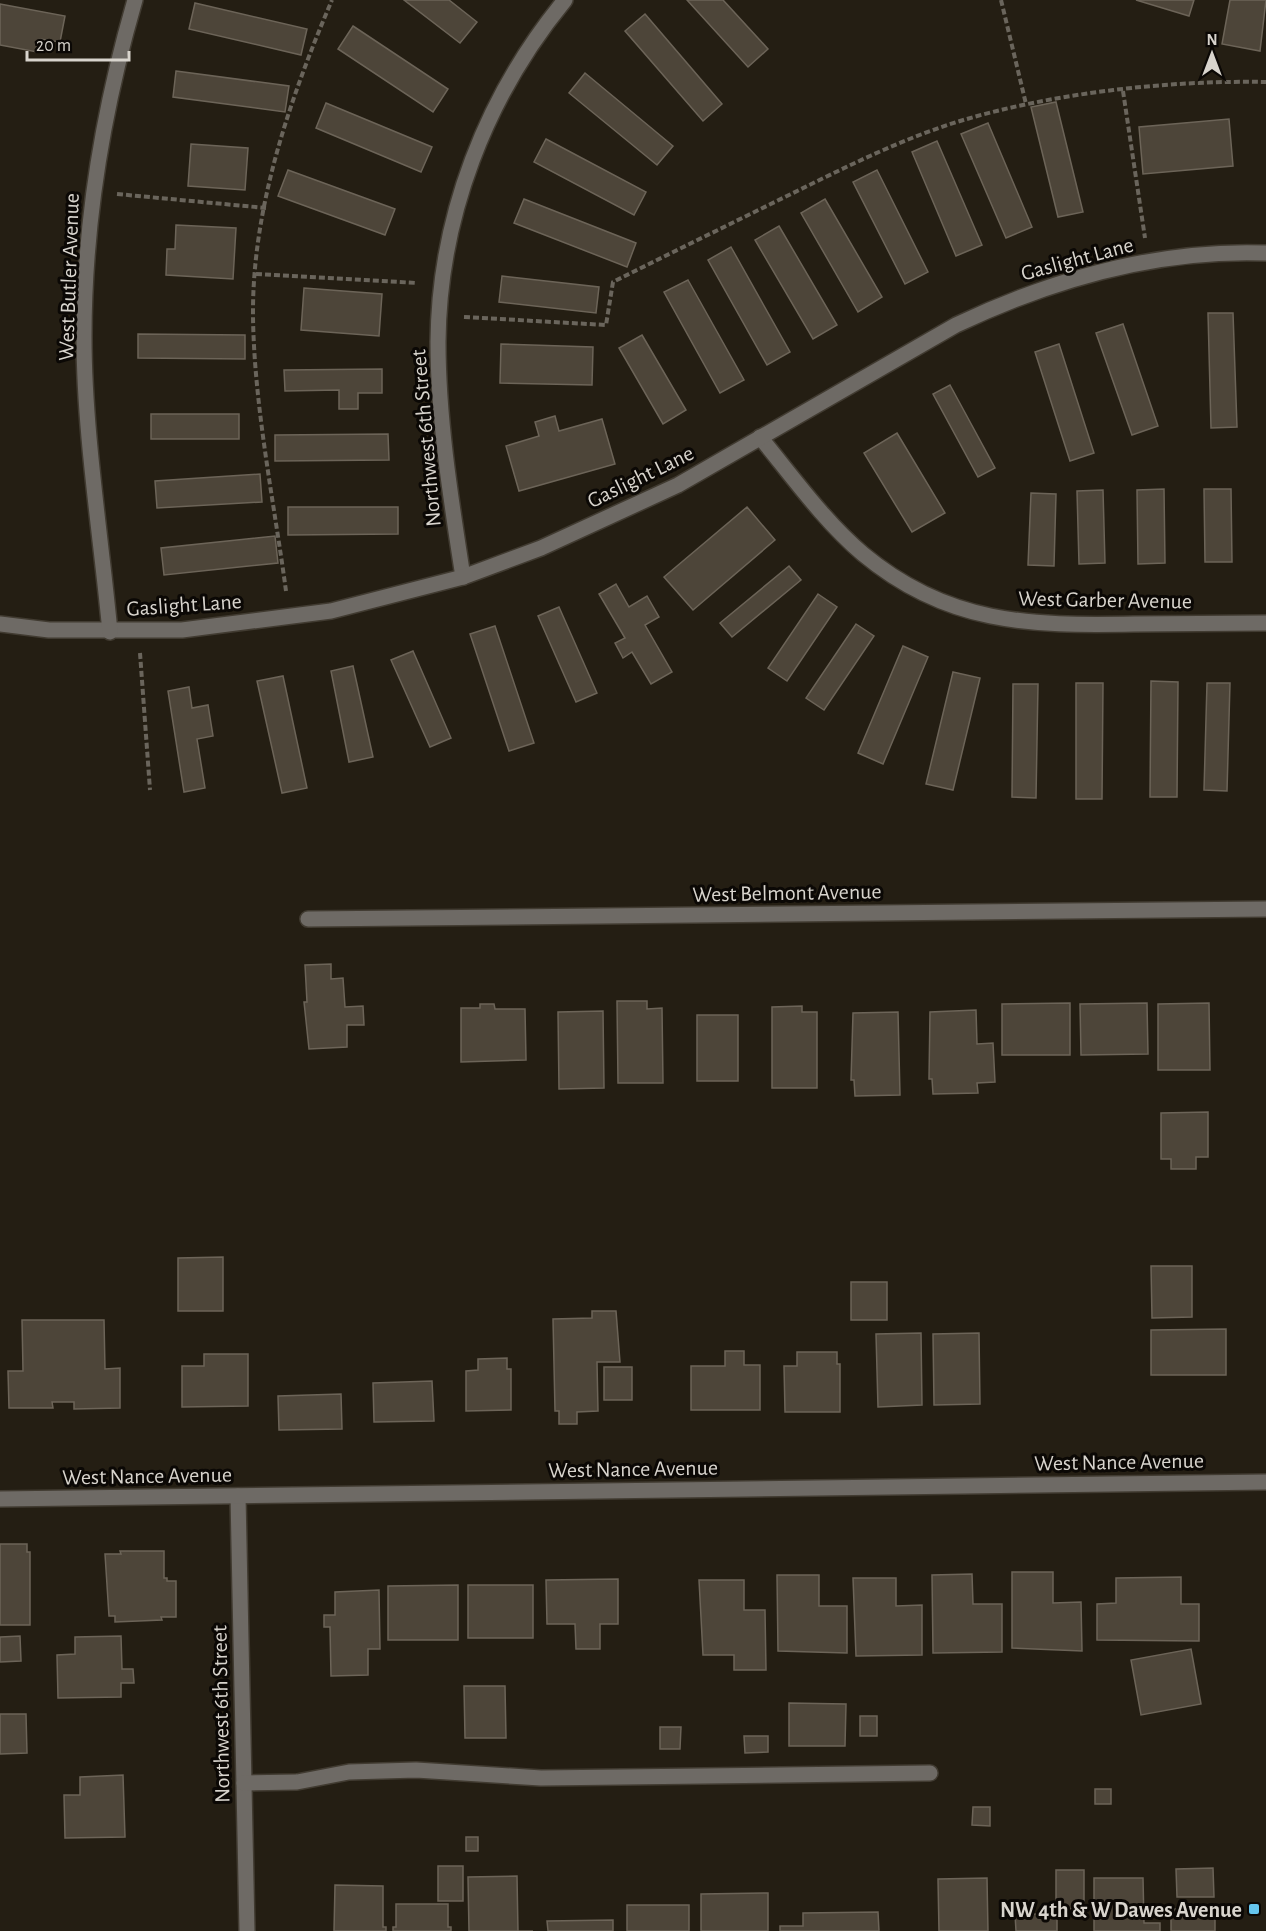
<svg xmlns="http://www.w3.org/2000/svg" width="1266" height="1931" viewBox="0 0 1266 1931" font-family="'Alegreya Sans',sans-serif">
  <rect width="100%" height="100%" fill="#241e13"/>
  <!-- building -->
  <g fill="#4d4539" stroke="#6c6458" stroke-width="1.5">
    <polygon points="404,0 449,0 477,22 460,43"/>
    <polygon points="687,0 723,0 768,49 748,67"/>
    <polygon points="1136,0 1194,0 1189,16"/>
    <polygon points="1230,0 1266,0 1260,51 1222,44"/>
    <polygon points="195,3 307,29 301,55 189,29"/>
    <polygon points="0,4 65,16 60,42 40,39 37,52 0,45"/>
    <polygon points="645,14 722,104 703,121 625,31"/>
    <polygon points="353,26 448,89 433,112 338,49"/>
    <polygon points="176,71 289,86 285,112 173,97"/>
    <polygon points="585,73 673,146 657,165 569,93"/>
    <polygon points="1056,102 1083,212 1058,217 1031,107"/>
    <polygon points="326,103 432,147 421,172 316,128"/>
    <polygon points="1229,119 1233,166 1143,174 1139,127"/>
    <polygon points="988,123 1032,227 1006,238 961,134"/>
    <polygon points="546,139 646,192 634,215 534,162"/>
    <polygon points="937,141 982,245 956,256 912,152"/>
    <polygon points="191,144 248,148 245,190 188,186"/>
    <polygon points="288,170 395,209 385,235 278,196"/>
    <polygon points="877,170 928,272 905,284 853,182"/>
    <polygon points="524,199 636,243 627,267 514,223"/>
    <polygon points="825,199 882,297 858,312 801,213"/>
    <polygon points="176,225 236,228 233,279 166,275 167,249 175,249"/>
    <polygon points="779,226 837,325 813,339 755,240"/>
    <polygon points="731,247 790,352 767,365 708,260"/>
    <polygon points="502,276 599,287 596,313 499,302"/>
    <polygon points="688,280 744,380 720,393 664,292"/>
    <polygon points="304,288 382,294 379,336 301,330"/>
    <polygon points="1208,313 1233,313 1237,427 1211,428"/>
    <polygon points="1123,324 1158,426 1132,435 1096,333"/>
    <polygon points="138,334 245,335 245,359 138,358"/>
    <polygon points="642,335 686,410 663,424 619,348"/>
    <polygon points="501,344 593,347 592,385 500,383"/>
    <polygon points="1059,344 1094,453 1070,461 1035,352"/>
    <polygon points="382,369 382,393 358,393 358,409 339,409 339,390 285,391 284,370"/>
    <polygon points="950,385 995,468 978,477 933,394"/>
    <rect x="151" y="414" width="88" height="25"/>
    <polygon points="555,416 559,431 602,419 615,464 519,491 506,446 539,436 535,422"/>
    <polygon points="897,433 945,513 912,532 864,453"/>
    <polygon points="388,434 389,460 275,461 275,435"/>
    <polygon points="260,474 262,502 157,508 155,481"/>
    <polygon points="1164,489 1165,563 1138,564 1137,490"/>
    <polygon points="1204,489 1231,489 1232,562 1205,562"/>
    <polygon points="1103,490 1105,563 1079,564 1077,491"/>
    <polygon points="1031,493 1056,494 1054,566 1028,565"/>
    <polygon points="288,507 398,507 398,534 288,535"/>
    <polygon points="747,507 775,540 693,610 664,577"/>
    <polygon points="275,536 278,563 164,575 161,548"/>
    <polygon points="789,566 801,580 732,637 720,623"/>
    <polygon points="616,584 629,607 647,596 659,617 645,625 672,672 651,684 632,652 623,658 615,643 625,638 599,594"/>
    <polygon points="818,594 837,607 787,681 768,668"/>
    <polygon points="559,607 597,693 576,702 538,616"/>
    <polygon points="856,624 874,636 824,710 806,698"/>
    <polygon points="495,626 534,743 509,751 470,634"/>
    <polygon points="903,646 928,657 883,764 858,753"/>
    <polygon points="413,651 451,738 430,747 391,660"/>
    <polygon points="353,666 373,757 349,762 331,671"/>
    <polygon points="953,672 980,678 953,790 926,784"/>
    <polygon points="283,676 307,788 282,793 257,681"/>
    <polygon points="1151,681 1178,682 1177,797 1150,797"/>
    <polygon points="1076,683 1103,683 1102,799 1076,799"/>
    <polygon points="1207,683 1230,683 1227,791 1204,790"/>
    <polygon points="1013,684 1038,684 1036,798 1012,797"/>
    <polygon points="189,687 192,708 208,705 213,736 197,739 205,788 184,792 168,691"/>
    <polygon points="331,964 331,979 343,978 345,1007 363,1006 364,1025 347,1025 347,1047 309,1049 304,1002 307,1002 305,965"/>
    <polygon points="617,1001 647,1001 647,1009 662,1008 663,1083 618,1083"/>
    <polygon points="1070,1003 1070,1055 1002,1055 1002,1004"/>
    <polygon points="1147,1003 1148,1054 1081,1055 1080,1004"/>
    <polygon points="1209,1003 1210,1070 1158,1070 1158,1004"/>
    <polygon points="480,1004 494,1004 495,1009 525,1009 526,1060 461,1062 461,1008 480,1008"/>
    <polygon points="802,1006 802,1012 817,1012 817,1088 772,1088 772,1007"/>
    <polygon points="976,1010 977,1044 993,1043 995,1082 977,1083 978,1093 933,1094 932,1079 929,1079 930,1012"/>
    <polygon points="603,1011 604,1088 559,1089 558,1012"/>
    <polygon points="898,1012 900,1095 855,1096 854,1080 851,1080 853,1013"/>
    <rect x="697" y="1015" width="41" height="66"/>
    <polygon points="1208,1112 1208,1157 1196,1157 1196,1169 1171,1169 1171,1159 1161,1159 1161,1113"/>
    <polygon points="223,1257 223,1311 178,1311 178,1258"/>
    <polygon points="1151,1266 1192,1266 1192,1317 1152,1318"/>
    <rect x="851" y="1282" width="36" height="38"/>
    <polygon points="592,1311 616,1311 620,1362 597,1362 598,1411 577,1412 577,1424 559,1424 559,1411 555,1411 553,1319 592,1318"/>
    <polygon points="22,1320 104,1320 105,1369 120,1368 120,1408 74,1409 74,1402 52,1402 53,1408 9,1408 8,1371 23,1371"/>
    <polygon points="1226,1329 1226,1375 1151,1375 1151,1330"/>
    <polygon points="921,1333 922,1405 878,1407 876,1334"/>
    <polygon points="979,1333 980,1404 934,1405 933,1334"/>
    <polygon points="725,1351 744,1351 744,1365 760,1365 760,1410 691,1410 691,1366 725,1366"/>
    <polygon points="797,1352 837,1352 837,1364 840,1364 840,1412 785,1412 784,1366 797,1366"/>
    <polygon points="204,1354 248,1354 248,1406 182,1407 182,1366 204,1366"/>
    <polygon points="507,1358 507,1369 511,1369 511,1410 466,1411 466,1371 478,1370 478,1359"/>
    <rect x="604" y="1367" width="28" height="33"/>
    <polygon points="432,1381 434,1421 374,1422 373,1383"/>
    <polygon points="341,1394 342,1429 279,1430 278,1396"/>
    <polygon points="0,1544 27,1544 27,1552 30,1552 30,1625 0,1625"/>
    <polygon points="120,1551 164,1551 164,1578 167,1578 167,1581 176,1581 176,1617 161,1617 162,1620 115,1622 115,1616 109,1616 105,1554 121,1554"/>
    <polygon points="1012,1572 1053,1572 1053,1603 1081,1602 1082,1651 1012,1648"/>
    <polygon points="972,1574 973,1604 1002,1604 1002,1652 933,1653 932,1575"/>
    <polygon points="777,1575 819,1575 819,1606 847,1606 847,1653 778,1651"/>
    <polygon points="1181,1577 1181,1604 1199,1604 1199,1641 1097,1640 1097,1604 1116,1603 1116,1578"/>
    <polygon points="853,1578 896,1578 896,1606 922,1605 922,1655 856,1656"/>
    <polygon points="618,1579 618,1624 600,1624 600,1649 576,1649 575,1624 547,1624 546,1580"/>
    <polygon points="699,1580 744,1580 744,1610 765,1610 766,1670 734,1670 734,1655 703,1655"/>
    <polygon points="458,1585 458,1640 388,1640 388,1586"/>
    <rect x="468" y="1585" width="65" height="53"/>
    <polygon points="379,1590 380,1649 368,1649 368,1675 331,1676 330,1627 324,1627 324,1615 335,1615 335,1592"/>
    <polygon points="20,1636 21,1661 0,1662 0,1637"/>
    <polygon points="121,1636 122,1669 133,1669 134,1683 121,1683 121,1697 58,1698 57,1655 75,1654 75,1637"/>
    <polygon points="1191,1649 1201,1704 1141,1715 1131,1660"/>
    <polygon points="464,1686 505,1686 506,1738 465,1738"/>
    <polygon points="789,1703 846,1704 845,1746 789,1746"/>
    <polygon points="0,1714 26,1714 27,1753 0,1754"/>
    <rect x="860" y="1716" width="17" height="20"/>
    <polygon points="660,1727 681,1727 680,1749 660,1749"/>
    <polygon points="744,1736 768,1736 768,1752 745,1753"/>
    <polygon points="123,1775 125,1837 65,1838 64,1795 80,1795 80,1777"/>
    <rect x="1095" y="1789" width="16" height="15"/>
    <polygon points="973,1807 990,1807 990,1826 972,1825"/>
    <rect x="466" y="1837" width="12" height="14"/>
    <rect x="438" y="1866" width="25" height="35"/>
    <polygon points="1213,1868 1214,1897 1177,1897 1176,1869"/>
    <rect x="1056" y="1870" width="28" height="39"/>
    <polygon points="517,1876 518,1931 533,1931 469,1931 468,1877"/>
    <polygon points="987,1878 988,1931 939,1931 938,1879"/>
    <polygon points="1094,1878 1143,1878 1144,1923 1160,1923 1160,1931 1094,1931"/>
    <polygon points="335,1885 383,1886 383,1927 386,1927 386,1931 334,1931"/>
    <polygon points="768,1893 768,1931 701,1931 701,1894"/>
    <polygon points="396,1904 448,1904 448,1927 451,1927 451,1931 393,1931 393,1927 396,1927"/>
    <rect x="627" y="1905" width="62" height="26"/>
    <rect x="1171" y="1909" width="44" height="22"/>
    <polygon points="878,1912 879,1931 780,1931 780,1926 803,1926 803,1913"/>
    <polygon points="1015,1914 1057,1914 1057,1931 1016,1931"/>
    <polygon points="613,1920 613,1931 548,1931 547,1921"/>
  </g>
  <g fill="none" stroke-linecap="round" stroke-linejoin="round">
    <!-- minor casing -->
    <g stroke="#413b31" stroke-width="18">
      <g id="minor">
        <path d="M760,437c32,39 64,84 103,117 84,70 166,72 271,70 44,0 88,-1 132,-1"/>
        <path d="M463,577c-12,-77 -25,-157 -25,-235 1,-125 48,-246 127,-342"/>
        <path d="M0,624l49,6h133l149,-19 132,-34 78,-29 137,-63 278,-160c97,-46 202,-76 310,-72"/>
        <path d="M110,632c-9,-96 -26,-200 -26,-295 0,-115 19,-227 51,-337"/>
        <polyline points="308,919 1266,909"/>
        <polyline points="238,1496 247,1931"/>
        <polyline points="0,1499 1266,1482"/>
        <polyline points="244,1783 297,1782 349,1772 416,1770 541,1778 930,1773"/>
      </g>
    </g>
    <!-- path -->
    <g stroke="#6a655c" stroke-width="4" stroke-dasharray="6 3" stroke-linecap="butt">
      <polyline points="1001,0 1026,104"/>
      <polyline points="1123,91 1145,238"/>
      <polyline points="117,194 266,208"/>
      <polyline points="256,274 417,283"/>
      <path d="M464,317l142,8 7,-43c58,-29 117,-58 176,-87 55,-27 112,-56 171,-74 93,-28 209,-41 306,-39"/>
      <path d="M286,591c-12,-89 -32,-186 -33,-275 -1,-108 37,-218 79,-316"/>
      <polyline points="140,653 150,790"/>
    </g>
    <!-- minor -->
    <use href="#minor" stroke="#6e6a65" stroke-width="15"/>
  </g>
  <!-- markers -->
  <rect fill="#65c5ee" stroke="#0b0805" stroke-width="2" x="1248" y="1903" width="12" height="12" rx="3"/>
  <g text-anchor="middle" stroke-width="6" stroke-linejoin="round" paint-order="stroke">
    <!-- street labels -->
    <g font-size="22" fill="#d8d4cd" stroke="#0b0805">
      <text transform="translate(1077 258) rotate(-15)" y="8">Gaslight Lane</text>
      <text transform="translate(68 277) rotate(-88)" y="8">West Butler Avenue</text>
      <text transform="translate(425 438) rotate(-95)" y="8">Northwest 6th Street</text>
      <text transform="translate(640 476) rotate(-26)" y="8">Gaslight Lane</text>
      <text transform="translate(1105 599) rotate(1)" y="8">West Garber Avenue</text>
      <text transform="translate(184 604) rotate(-4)" y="8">Gaslight Lane</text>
      <text transform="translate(787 892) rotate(-1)" y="8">West Belmont Avenue</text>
      <text transform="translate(1119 1461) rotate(-1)" y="8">West Nance Avenue</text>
      <text transform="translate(633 1468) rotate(-1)" y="8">West Nance Avenue</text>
      <text transform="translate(147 1475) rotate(-1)" y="8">West Nance Avenue</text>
      <text transform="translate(220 1714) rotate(-91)" y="8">Northwest 6th Street</text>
    </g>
    <!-- poi labels -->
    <g font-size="22" font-weight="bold" fill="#d8d4cd" stroke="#0b0805" text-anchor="end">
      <text x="1242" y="1917">NW 4th &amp; W Dawes Avenue</text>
    </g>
  </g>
  <!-- north arrow -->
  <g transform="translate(1212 54)" stroke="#0b0805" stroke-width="4.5" paint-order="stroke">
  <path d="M0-4.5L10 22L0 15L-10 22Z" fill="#d8d4cd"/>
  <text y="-9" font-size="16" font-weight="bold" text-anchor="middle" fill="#d8d4cd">N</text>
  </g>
  <!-- scale -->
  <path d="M27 51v9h102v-9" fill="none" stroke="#d8d4cd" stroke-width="3"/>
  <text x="36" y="51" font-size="18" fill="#d8d4cd" stroke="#0b0805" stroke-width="4.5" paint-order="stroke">20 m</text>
</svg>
